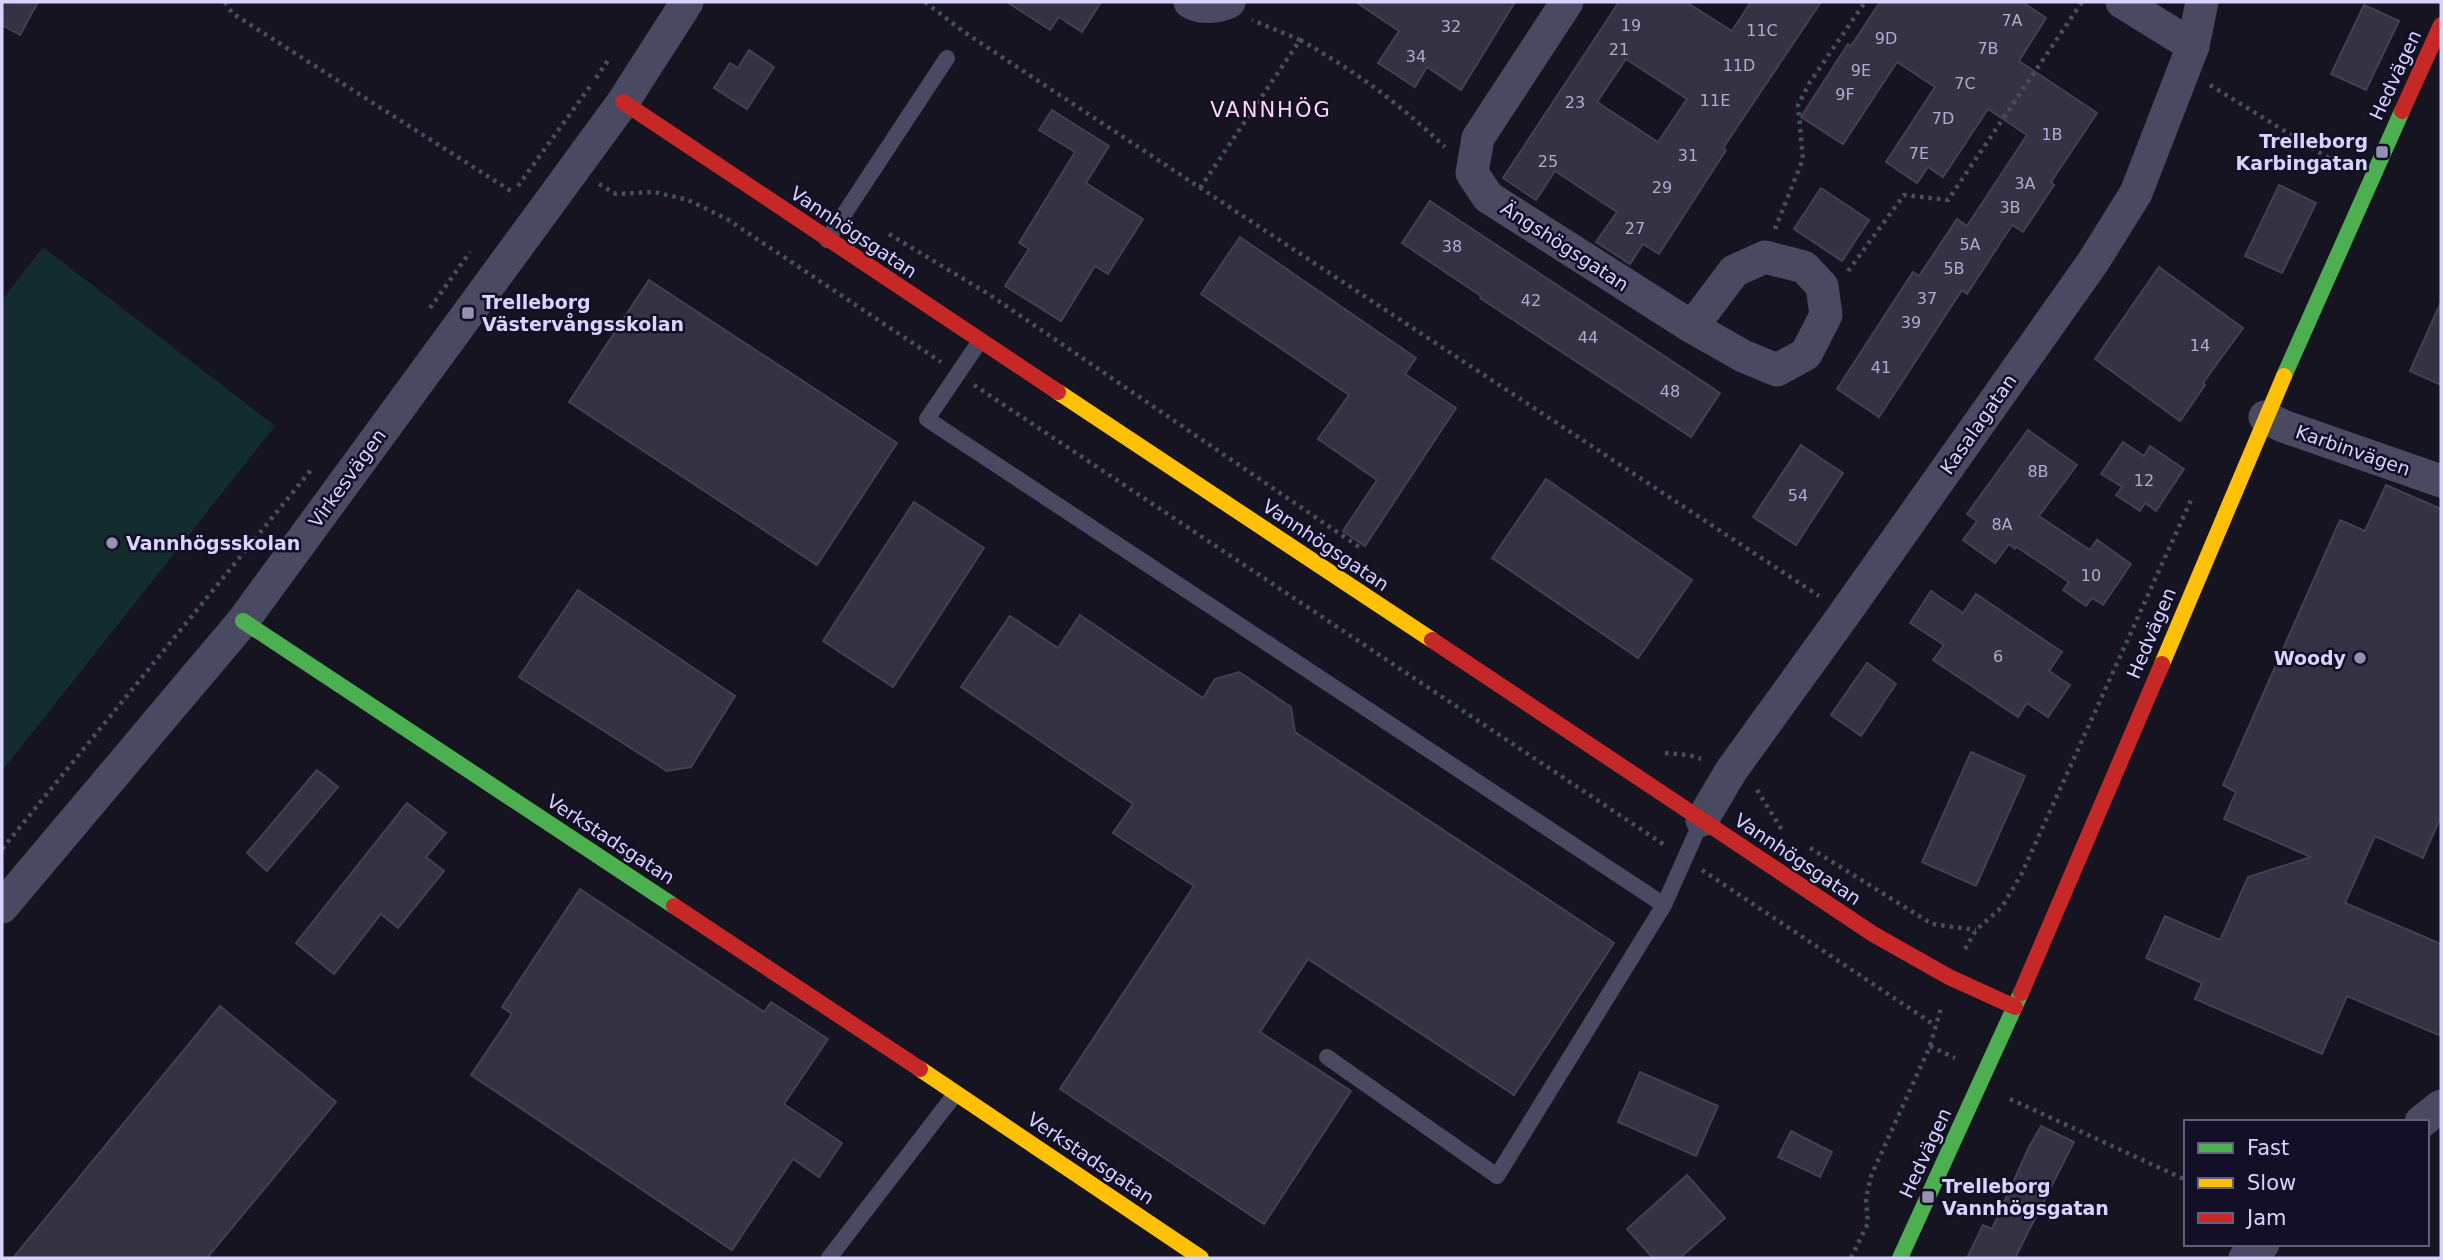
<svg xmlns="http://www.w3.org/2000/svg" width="2443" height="1260" viewBox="0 0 2443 1260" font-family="'DejaVu Sans',sans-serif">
  <rect width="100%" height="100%" fill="#161421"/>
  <!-- green -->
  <polygon fill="#132c2d" points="43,247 275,426 2,771 2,300"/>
  <!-- building -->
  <g fill="#343243" stroke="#433f54" stroke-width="2" fill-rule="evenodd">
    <polygon points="2,2 38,2 20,35 2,25"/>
    <polygon points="1007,2 1101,2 1082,32 1059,17 1050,30"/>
    <polygon points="1356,2 1515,2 1461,90 1427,67 1415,87 1378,63 1399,31"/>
    <path d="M1619,2h67l46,29 19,-29h70l-98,146 3,2 -67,104 -16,-10 -13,20 -34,-22 21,-30 -62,-41 -19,29 -33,-22zM1626,59l61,40 -29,43 -61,-40z"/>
    <polygon points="1880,2 2022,2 2046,18 2019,61 2097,113 2051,182 2054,185 2023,232 2012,225 1967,294 1962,290 1879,417 1837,389 1913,272 1919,276 1957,219 1967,226 2027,135 1988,109 1943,177 1928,167 1917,183 1886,162 1935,87 1897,62 1843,144 1801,117 1848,44 1851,46"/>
    <polygon points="2364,5 2399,21 2366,90 2331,74"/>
    <polygon points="749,50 774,67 747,109 714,88 730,63 738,68"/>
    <polygon points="1052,110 1109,146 1086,183 1143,219 1108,274 1095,266 1061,321 1005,286 1029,249 1019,243 1075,152 1039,130"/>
    <polygon points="2279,185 2316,203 2282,273 2245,256"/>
    <polygon points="1821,188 1869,220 1842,261 1794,229"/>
    <polygon points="1430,201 1720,393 1691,437 1480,298 1481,296 1402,243"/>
    <polygon points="1240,237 1416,358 1405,374 1456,408 1365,546 1343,531 1377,480 1318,439 1349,395 1201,294"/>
    <polygon points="2159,267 2243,328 2203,383 2205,385 2180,421 2095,359"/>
    <polygon points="649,280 897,443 817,565 569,402"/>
    <polygon points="2441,302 2441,385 2410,371"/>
    <polygon points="2028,430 2077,465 2039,516 2090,550 2097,540 2131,564 2103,605 2092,598 2086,606 2063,590 2069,582 2017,547 2015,549 2009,544 1995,563 1963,540 1977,521 1967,514"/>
    <polygon points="2123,442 2144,456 2150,446 2184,469 2156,511 2145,503 2140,511 2116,495 2122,487 2101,474"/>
    <polygon points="1801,445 1843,473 1796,545 1753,517"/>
    <polygon points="1546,479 1692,580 1638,658 1492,558"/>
    <polygon points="2386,485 2441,509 2441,816 2423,858 2375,836 2345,903 2441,944 2441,1036 2347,996 2322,1054 2195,999 2202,983 2146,958 2165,916 2220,940 2248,877 2311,857 2224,819 2236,792 2223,785 2340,520 2365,531"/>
    <polygon points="914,502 984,548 893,687 823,641"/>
    <polygon points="578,590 735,696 691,767 667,771 519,677"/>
    <polygon points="1931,591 1963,613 1976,594 2062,652 2049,671 2070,685 2048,717 2027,703 2018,717 1933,660 1944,645 1910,623"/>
    <polygon points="1080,615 1203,698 1215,679 1239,672 1291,707 1295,732 1614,943 1514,1095 1308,959 1260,1032 1351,1091 1264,1224 1060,1089 1194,886 1113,833 1133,804 961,687 1010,616 1058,648"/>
    <polygon points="1867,663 1896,684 1861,736 1831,715"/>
    <polygon points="1971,752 2025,776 1976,886 1922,862"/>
    <polygon points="317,770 338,787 267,871 247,853"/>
    <polygon points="407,803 446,833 426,857 444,871 398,928 381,914 334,974 296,943"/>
    <polygon points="580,889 764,1012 771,1002 828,1039 784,1104 842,1143 819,1177 793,1159 732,1250 471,1075 512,1014 502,1007"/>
    <polygon points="220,1006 336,1102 207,1258 13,1258"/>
    <polygon points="1640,1072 1718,1106 1696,1156 1618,1122"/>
    <polygon points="2041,1126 2074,1142 2015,1258 1967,1258 1983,1225 1992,1229 2029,1147"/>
    <polygon points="1791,1131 1832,1152 1820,1177 1778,1157"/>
    <polygon points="1687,1175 1725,1218 1680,1258 1653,1258 1627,1229"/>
  </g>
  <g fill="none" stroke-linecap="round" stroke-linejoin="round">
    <!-- path -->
    <g stroke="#44505f" stroke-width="4.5" stroke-dasharray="3.5 5" stroke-linecap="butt">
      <polyline points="225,2 232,13 514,193"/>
      <polyline points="925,2 964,32 1819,596"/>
      <path d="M1300,40c57,32 97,62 145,107"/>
      <polyline points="596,78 609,59"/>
      <polyline points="2210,85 2340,165"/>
      <polyline points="599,184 616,194 654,192 688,200 727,219 941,362"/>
      <polyline points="518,186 591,85"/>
      <polyline points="1200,188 1300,40 1252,20"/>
      <polyline points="1775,229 1803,159 1798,105 1810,82 1865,2"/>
      <polyline points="889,234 990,295 1362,549"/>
      <polyline points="1848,271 1904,195 1948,200 2082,2"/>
      <polyline points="430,308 470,252"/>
      <polyline points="974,385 1666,846"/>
      <polyline points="1665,753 1689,755 1701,759"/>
      <polyline points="1757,790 1782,830"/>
      <polyline points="1810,848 1932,924 1976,930"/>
      <polyline points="2,849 311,470"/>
      <polyline points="1702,870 1936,1026"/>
      <polyline points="1965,949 1976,930 2002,907 2022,873 2191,500"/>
      <polyline points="1930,1046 1955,1058"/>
      <polyline points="2010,1099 2186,1180"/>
      <polyline points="1851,1258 1868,1223 1866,1199 1871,1176 1930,1046 1941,1008"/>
    </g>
    <!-- lane -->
    <g stroke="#4a4962" stroke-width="16">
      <polyline points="827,240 947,58"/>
      <polyline points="980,341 927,419 1664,905 1497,1176 1327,1057"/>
      <polyline points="1664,905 1702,820"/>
      <polyline points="829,1258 956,1093"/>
    </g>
    <!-- street -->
    <g stroke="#4a4962" stroke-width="33">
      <path d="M1190,2c11,7 28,5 39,0"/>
      <polyline points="1567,2 1478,138 1472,173 1488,197 1692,327 1743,356 1777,370 1806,354 1826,315 1822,286 1804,267 1765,257 1734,271 1692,327"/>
      <polyline points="2122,2 2193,46"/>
      <polyline points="2265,417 2283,426 2441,481"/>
      <polyline points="1702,820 1731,771 1845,613 2093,262 2136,193 2193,46 2202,2"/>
      <polyline points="2,907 243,621 623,102 687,2"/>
      <polyline points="2421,1122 2441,1106"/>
      <polyline points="2245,1258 2263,1244"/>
    </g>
    <!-- fast -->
    <g stroke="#4caf50" stroke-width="16">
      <polyline points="2284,376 2402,111"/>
      <polyline points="243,621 674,906"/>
      <polyline points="1900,1258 2021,993"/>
    </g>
    <!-- slow -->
    <g stroke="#ffc107" stroke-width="16">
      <polyline points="1058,392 1432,640"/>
      <polyline points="2162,664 2284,376"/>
      <polyline points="920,1069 1201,1258"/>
    </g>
    <!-- jam -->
    <g stroke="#c62828" stroke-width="16">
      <polyline points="623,102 1058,392"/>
      <polyline points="2402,111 2441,25"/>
      <polyline points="1432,640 1873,934 1949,977 2015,1007"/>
      <polyline points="674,906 920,1069"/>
      <polyline points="2021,993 2162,664"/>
    </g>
  </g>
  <!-- markers -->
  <g fill="#9591b1" stroke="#130f26" stroke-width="2.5">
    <rect x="2375" y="145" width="14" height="14" rx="3.5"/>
    <rect x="461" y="306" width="14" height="14" rx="3.5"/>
    <circle cx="112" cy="543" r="7"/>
    <circle cx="2360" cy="658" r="7"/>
    <rect x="1921" y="1190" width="14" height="14" rx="3.5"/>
  </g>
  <g text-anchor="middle" stroke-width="5" stroke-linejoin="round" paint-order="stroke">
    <!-- number labels -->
    <g font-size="16" fill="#b0acd0">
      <text x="2012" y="26">7A</text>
      <text x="1631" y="31">19</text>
      <text x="1451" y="32">32</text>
      <text x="1762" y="36">11C</text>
      <text x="1886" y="44">9D</text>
      <text x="1988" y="54">7B</text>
      <text x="1619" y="55">21</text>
      <text x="1416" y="62">34</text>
      <text x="1739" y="71">11D</text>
      <text x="1861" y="76">9E</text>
      <text x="1965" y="89">7C</text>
      <text x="1845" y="100">9F</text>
      <text x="1715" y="106">11E</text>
      <text x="1575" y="108">23</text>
      <text x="1943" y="124">7D</text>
      <text x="2052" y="140">1B</text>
      <text x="1919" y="159">7E</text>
      <text x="1688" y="161">31</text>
      <text x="1548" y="167">25</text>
      <text x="2025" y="189">3A</text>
      <text x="1662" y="193">29</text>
      <text x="2010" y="213">3B</text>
      <text x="1635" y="234">27</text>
      <text x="1970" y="250">5A</text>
      <text x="1452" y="252">38</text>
      <text x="1954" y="274">5B</text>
      <text x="1927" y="304">37</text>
      <text x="1531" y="306">42</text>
      <text x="1911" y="328">39</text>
      <text x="1588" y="343">44</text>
      <text x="2200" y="351">14</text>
      <text x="1881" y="373">41</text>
      <text x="1670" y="397">48</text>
      <text x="2038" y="477">8B</text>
      <text x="2144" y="486">12</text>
      <text x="1798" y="501">54</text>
      <text x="2002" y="530">8A</text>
      <text x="2091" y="581">10</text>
      <text x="1998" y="662">6</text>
    </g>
    <!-- street labels -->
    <g font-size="19" fill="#d9d4ff" stroke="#130f26">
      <text transform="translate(2395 75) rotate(-65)" y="7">Hedvägen</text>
      <text transform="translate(854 232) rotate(34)" y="7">Vannhögsgatan</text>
      <text transform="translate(1565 246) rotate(33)" y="7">Ängshögsgatan</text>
      <text transform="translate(1978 424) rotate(-55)" y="7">Kasalagatan</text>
      <text transform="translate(2353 450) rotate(19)" y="7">Karbinvägen</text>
      <text transform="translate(347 478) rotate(-54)" y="7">Virkesvägen</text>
      <text transform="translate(1326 545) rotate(34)" y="7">Vannhögsgatan</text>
      <text transform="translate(2151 633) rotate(-67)" y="7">Hedvägen</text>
      <text transform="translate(611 839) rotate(33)" y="7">Verkstadsgatan</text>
      <text transform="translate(1798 859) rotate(34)" y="7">Vannhögsgatan</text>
      <text transform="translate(1925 1153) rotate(-65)" y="7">Hedvägen</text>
      <text transform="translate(1091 1158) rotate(34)" y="7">Verkstadsgatan</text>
    </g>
    <!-- poi labels -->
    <g font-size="19" font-weight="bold" fill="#d9d4ff" stroke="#130f26" text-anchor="start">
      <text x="2368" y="148" text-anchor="end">Trelleborg<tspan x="2368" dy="22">Karbingatan</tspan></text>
      <text x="482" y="309">Trelleborg<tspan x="482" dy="22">Västervångsskolan</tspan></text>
      <text x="126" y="550">Vannhögsskolan</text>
      <text x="2346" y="665" text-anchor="end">Woody</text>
      <text x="1942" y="1193">Trelleborg<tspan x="1942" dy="22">Vannhögsgatan</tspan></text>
    </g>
    <!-- neighbourhood labels -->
    <g font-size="21" letter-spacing="2" fill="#ffd6f0" stroke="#130f26">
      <text x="1271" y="117">VANNHÖG</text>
    </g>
  </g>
  <!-- border -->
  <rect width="2443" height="1260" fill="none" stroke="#d9d4ff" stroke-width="7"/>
  <!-- legend -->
  <rect x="2184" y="1120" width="245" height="126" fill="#130f26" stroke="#625e7d" stroke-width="2"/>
  <rect x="2198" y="1143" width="35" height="10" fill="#4caf50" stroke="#625e7d" stroke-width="2"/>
  <text x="2247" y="1155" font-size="21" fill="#d9d4ff">Fast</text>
  <rect x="2198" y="1178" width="35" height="10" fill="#ffc107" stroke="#625e7d" stroke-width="2"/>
  <text x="2247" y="1190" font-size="21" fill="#d9d4ff">Slow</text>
  <rect x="2198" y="1213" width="35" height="10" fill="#c62828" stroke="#625e7d" stroke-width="2"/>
  <text x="2247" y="1225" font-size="21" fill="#d9d4ff">Jam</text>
</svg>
